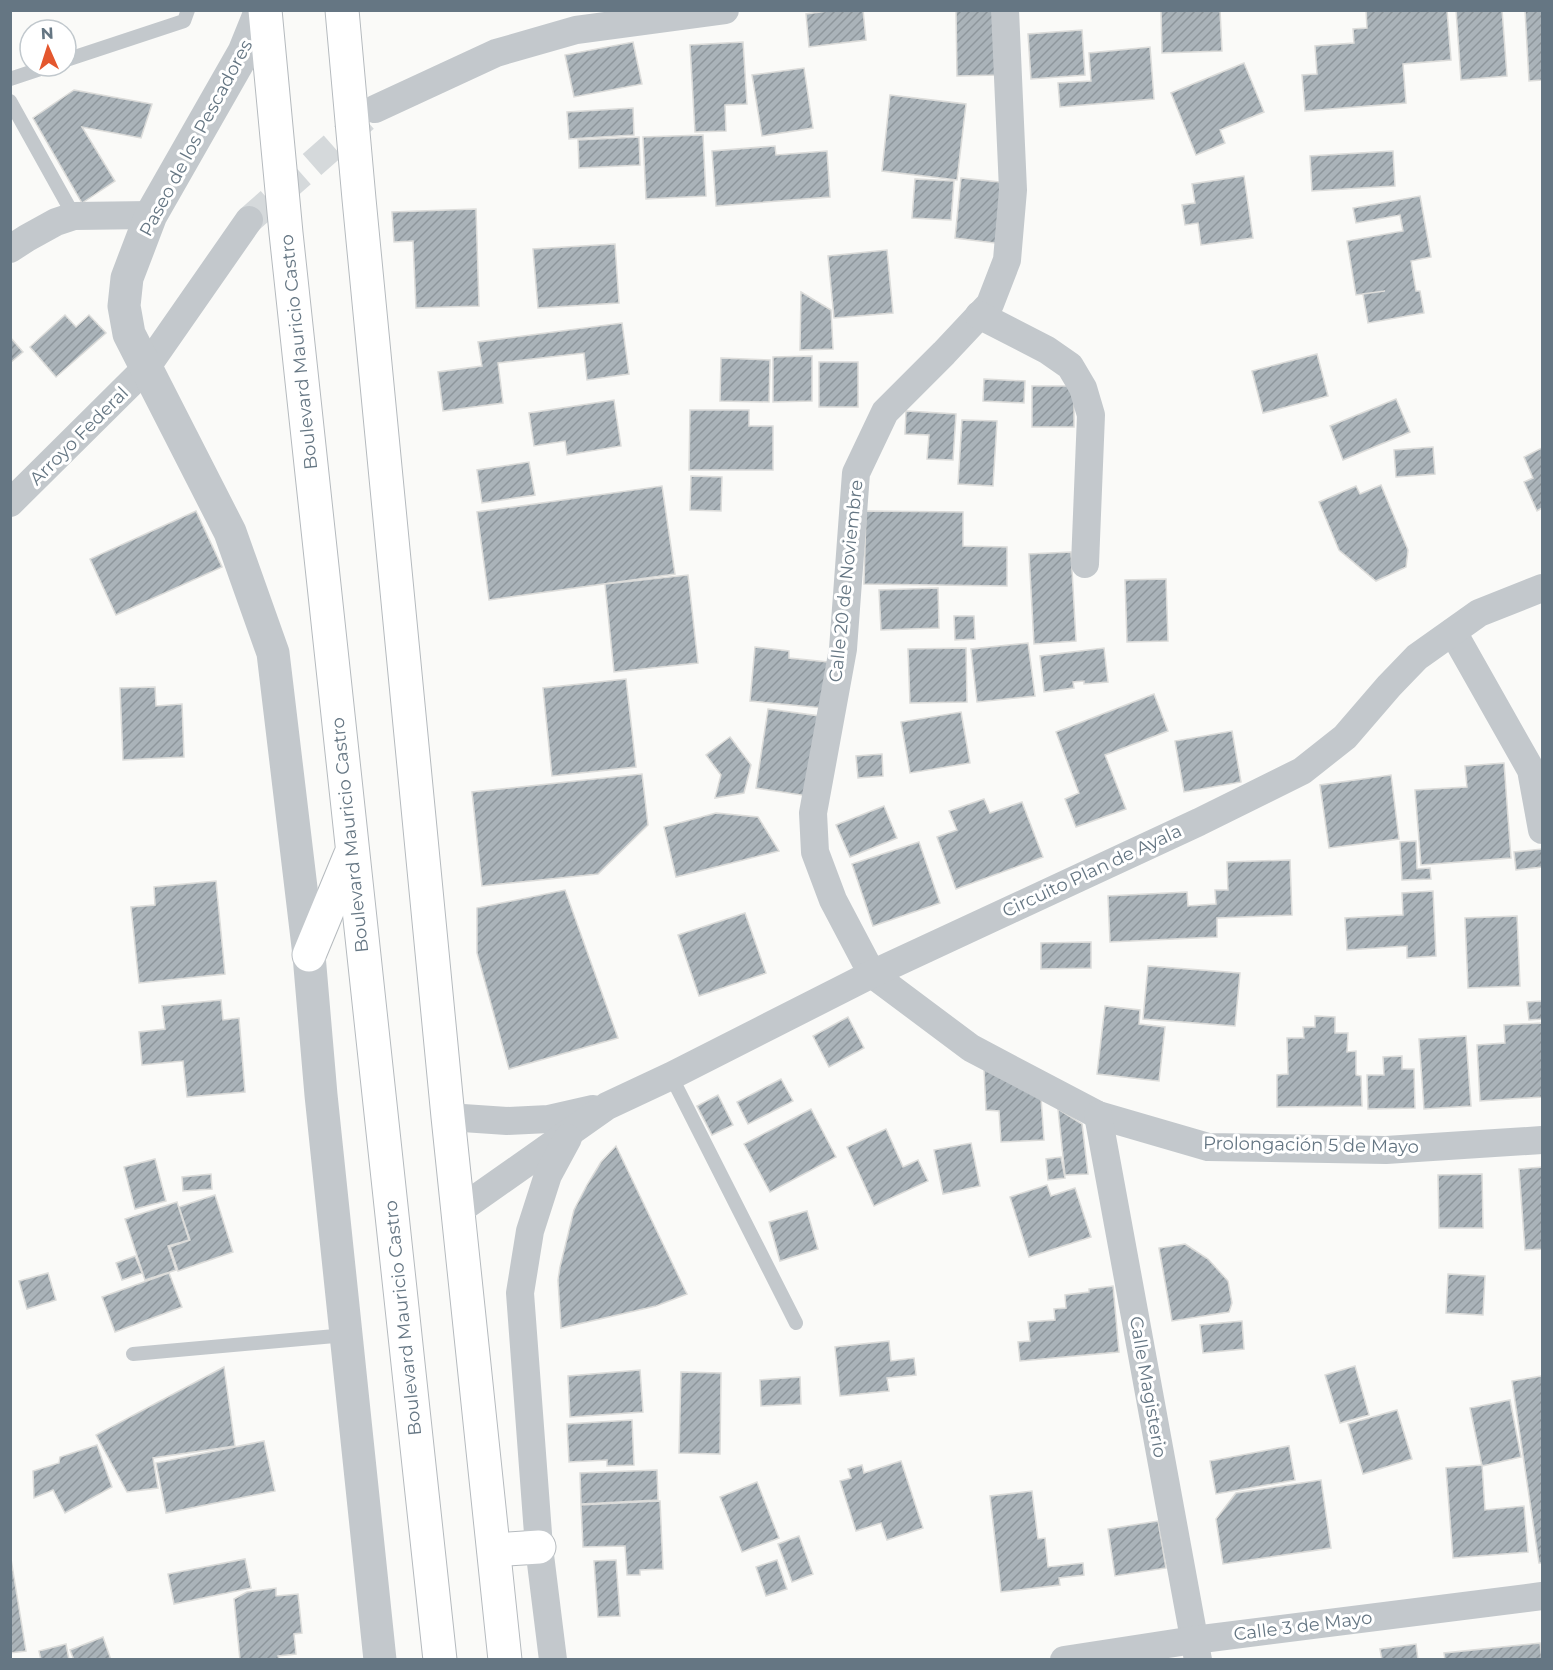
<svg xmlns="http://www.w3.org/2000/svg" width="1553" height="1670" viewBox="0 0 1553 1670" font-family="Montserrat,sans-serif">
  <defs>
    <pattern id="building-hatch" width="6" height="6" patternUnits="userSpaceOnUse" patternTransform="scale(1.5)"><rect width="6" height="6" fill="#aab3b9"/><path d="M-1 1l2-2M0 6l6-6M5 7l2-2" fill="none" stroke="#8e969c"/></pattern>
  </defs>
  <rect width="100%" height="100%" fill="#fafaf8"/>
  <!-- building -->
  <g fill="url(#building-hatch)" stroke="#dcdcda" stroke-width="1.5">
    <polygon points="835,10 863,10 866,40 809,47 806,14"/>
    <polygon points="996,10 997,75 957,76 956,11"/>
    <polygon points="1161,10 1220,10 1222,51 1162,53"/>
    <polygon points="1366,10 1447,10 1451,60 1403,64 1406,103 1305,111 1302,75 1317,74 1315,46 1354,43 1353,29 1367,28"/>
    <polygon points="1456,10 1502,10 1507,76 1461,80"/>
    <polygon points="1525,10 1542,10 1542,80 1529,81"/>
    <polygon points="1082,30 1085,75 1031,79 1028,34"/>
    <polygon points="633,42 642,84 574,97 565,55"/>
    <polygon points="743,42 747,104 725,105 726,131 695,132 690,45"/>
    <polygon points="1150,47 1154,99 1060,107 1058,83 1091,81 1089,53"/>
    <polygon points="1244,63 1264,112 1220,130 1225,143 1196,155 1171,93"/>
    <polygon points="804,68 813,128 762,136 752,75"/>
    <polygon points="74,90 152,104 141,138 82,127 115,181 82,203 33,118"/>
    <polygon points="890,95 966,104 957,180 882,171"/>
    <polygon points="633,108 634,135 569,139 567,112"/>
    <polygon points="703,135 706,196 646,199 643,137"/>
    <polygon points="639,137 640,165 579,168 578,140"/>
    <polygon points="775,146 776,155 827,151 830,197 716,206 712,151"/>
    <polygon points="1393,151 1395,186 1312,191 1310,156"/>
    <polygon points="1244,176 1253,238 1201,245 1198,223 1185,225 1182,205 1195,203 1192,184"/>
    <polygon points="961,178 1009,183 1003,244 955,238"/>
    <polygon points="915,179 954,181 951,220 912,218"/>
    <polygon points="1420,196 1431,257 1411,261 1416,291 1420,291 1424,313 1368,323 1363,294 1385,291 1356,295 1347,241 1403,231 1400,215 1356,223 1353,208"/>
    <polygon points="476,209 479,306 416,308 413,241 394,242 392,212"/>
    <polygon points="615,244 619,303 538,308 533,249"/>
    <polygon points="887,250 893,313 834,318 828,256"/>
    <polygon points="801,292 831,310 833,349 800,350"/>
    <polygon points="65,315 76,327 89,315 106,333 56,377 30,347"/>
    <polygon points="622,323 629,374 587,380 584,353 498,363 503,403 443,411 438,372 482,366 478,342"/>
    <polygon points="10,337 23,352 10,363"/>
    <polygon points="1317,354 1328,396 1263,413 1252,371"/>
    <polygon points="812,356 812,401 773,402 773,357"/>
    <polygon points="721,358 770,360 769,402 720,401"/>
    <rect x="819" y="362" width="39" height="45"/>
    <polygon points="984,379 1025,381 1024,403 983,401"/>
    <rect x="1032" y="386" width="42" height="41"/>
    <polygon points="1396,399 1410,432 1343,460 1330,426"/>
    <polygon points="614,400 621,446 567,455 565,441 534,446 529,413"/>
    <polygon points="690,410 749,410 749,426 773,426 773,470 689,470"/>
    <polygon points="906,411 956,414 953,460 927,459 929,435 905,434"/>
    <polygon points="962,420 997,421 993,486 958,484"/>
    <polygon points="1433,447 1435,474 1396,477 1394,450"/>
    <polygon points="1542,448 1542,508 1537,511 1524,482 1533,478 1524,457"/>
    <polygon points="529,462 535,495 482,503 477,470"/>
    <polygon points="691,476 722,477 721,511 690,510"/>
    <polygon points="1381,485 1408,550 1406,567 1376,581 1339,550 1319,502 1356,486 1360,494"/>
    <polygon points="662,486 675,574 489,600 477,512"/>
    <polygon points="196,511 222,567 116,615 90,559"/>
    <polygon points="866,511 963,512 963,546 1007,547 1007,586 864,584"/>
    <polygon points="1071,552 1076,641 1034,644 1029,554"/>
    <polygon points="688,575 698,663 614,672 605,584"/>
    <polygon points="1166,579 1168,641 1127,642 1125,580"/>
    <polygon points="938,588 939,628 881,630 879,590"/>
    <polygon points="954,616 974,616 975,639 955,640"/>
    <polygon points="1028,643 1035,696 977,702 971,649"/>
    <polygon points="755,647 789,651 789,658 828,662 824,708 750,701"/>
    <polygon points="966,648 967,702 910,703 908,649"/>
    <polygon points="1104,648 1108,682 1084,684 1084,681 1073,682 1074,688 1044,692 1040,656"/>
    <polygon points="626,679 636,767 552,776 543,688"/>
    <polygon points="155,687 156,706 182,704 184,757 123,760 120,688"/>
    <polygon points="1154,694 1168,731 1105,755 1126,809 1076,827 1065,799 1079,793 1056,732"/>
    <polygon points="768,709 820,716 808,796 756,788"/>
    <polygon points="961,712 970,763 910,773 901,722"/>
    <polygon points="1232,731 1241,782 1184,792 1175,741"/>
    <polygon points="730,737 751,765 744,793 715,798 721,775 706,755"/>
    <polygon points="882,754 883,776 858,778 856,756"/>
    <polygon points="1504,763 1511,858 1421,865 1415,790 1467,787 1465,766"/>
    <polygon points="642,774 648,825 598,874 482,886 472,792"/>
    <polygon points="1391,775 1399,839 1329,848 1320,785"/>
    <polygon points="984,799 990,813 1022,802 1043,857 956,889 937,837 957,830 949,811"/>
    <polygon points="884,806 897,838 850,857 836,825"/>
    <polygon points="716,813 758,817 779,851 676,877 664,827"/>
    <polygon points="1416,841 1417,869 1430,868 1431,879 1402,880 1400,842"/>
    <polygon points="919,842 940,903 873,926 852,864"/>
    <polygon points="1542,849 1542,867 1516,870 1514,852"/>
    <polygon points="1290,860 1292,915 1217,918 1217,937 1110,942 1108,896 1187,892 1188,906 1216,904 1215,890 1228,890 1227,862"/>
    <polygon points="216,881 225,974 139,983 131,907 155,905 154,887"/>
    <polygon points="565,890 618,1038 509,1069 477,953 477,908"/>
    <polygon points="1433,891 1436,956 1407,958 1407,946 1347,950 1345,918 1403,915 1402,893"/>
    <polygon points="745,913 766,973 699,996 678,935"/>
    <polygon points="1517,916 1520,986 1468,988 1465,918"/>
    <polygon points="1091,942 1091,968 1041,969 1041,943"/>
    <polygon points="1148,966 1240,973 1235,1026 1143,1019"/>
    <polygon points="221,1000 223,1020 239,1018 245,1092 187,1097 183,1061 142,1065 139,1032 165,1029 162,1006"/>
    <polygon points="1542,1001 1542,1019 1529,1020 1527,1002"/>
    <polygon points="1105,1006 1140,1010 1139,1024 1165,1027 1159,1081 1097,1074"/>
    <polygon points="1315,1016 1335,1017 1335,1033 1348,1033 1347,1052 1356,1051 1356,1075 1361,1076 1362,1106 1277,1107 1277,1075 1288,1074 1287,1038 1304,1038 1303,1027 1315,1027"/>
    <polygon points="848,1017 864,1048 829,1067 813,1036"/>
    <polygon points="1542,1023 1542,1097 1480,1101 1477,1045 1505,1043 1504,1025"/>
    <polygon points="1466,1036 1471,1106 1424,1109 1419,1039"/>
    <polygon points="1402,1056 1402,1069 1414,1069 1415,1108 1368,1109 1367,1075 1384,1075 1383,1057"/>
    <polygon points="984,1069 1041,1098 1044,1140 1001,1142 999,1111 986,1110"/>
    <polygon points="781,1079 793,1101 748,1124 737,1102"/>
    <polygon points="718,1095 733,1125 712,1135 697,1106"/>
    <polygon points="811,1109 836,1157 770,1192 744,1144"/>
    <polygon points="1058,1109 1082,1124 1088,1174 1065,1175"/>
    <polygon points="886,1129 903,1167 918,1160 928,1181 874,1206 847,1147"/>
    <polygon points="971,1143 980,1186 943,1194 934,1150"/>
    <polygon points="616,1146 687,1294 656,1306 561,1328 558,1280 560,1267 574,1210 587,1185 601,1162"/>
    <polygon points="1061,1157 1065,1178 1048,1180 1046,1159"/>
    <polygon points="155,1159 166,1201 135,1209 124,1167"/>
    <polygon points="1542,1167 1542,1249 1525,1250 1519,1169"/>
    <polygon points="211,1174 212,1189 183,1191 182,1177"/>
    <polygon points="1482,1174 1483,1228 1439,1228 1438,1175"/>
    <polygon points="1047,1185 1051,1196 1075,1188 1091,1237 1029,1257 1010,1197"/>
    <polygon points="215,1195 233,1252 178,1271 170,1247 190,1240 179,1207"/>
    <polygon points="177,1202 189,1240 168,1246 176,1270 145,1280 125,1219"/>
    <polygon points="807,1211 818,1249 780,1261 769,1222"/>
    <polygon points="1185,1244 1208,1259 1228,1281 1232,1303 1229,1312 1172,1321 1159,1248"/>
    <polygon points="135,1256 142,1273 122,1280 116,1263"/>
    <polygon points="48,1273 56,1300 27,1309 19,1281"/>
    <polygon points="169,1273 182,1307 115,1332 102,1297"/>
    <polygon points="1448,1274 1485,1276 1483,1315 1446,1313"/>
    <polygon points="1113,1286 1119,1352 1020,1361 1018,1342 1030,1341 1028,1322 1055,1320 1054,1309 1066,1308 1065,1295 1089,1292 1089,1289"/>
    <polygon points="1242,1321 1244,1349 1203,1353 1200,1325"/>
    <polygon points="889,1341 891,1361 914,1358 916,1375 887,1378 889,1391 840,1396 835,1347"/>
    <polygon points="1355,1366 1369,1415 1340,1423 1325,1375"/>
    <polygon points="224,1367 235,1446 153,1458 158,1488 127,1492 96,1435"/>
    <polygon points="640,1370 643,1412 570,1417 568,1376"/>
    <polygon points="681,1372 721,1373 720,1454 679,1453"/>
    <polygon points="1542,1376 1542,1563 1539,1563 1512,1381"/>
    <polygon points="800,1377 801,1404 761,1406 760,1380"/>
    <polygon points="1510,1400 1521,1457 1482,1466 1470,1408"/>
    <polygon points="1397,1410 1412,1459 1363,1474 1348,1424"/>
    <polygon points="632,1420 634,1465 607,1466 607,1460 569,1462 567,1424"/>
    <polygon points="264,1441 275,1491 166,1513 156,1463"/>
    <polygon points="97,1445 112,1487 65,1513 53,1490 34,1498 33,1471 59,1463 60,1457"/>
    <polygon points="1289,1446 1295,1480 1216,1494 1210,1461"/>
    <polygon points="901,1461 923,1528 887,1540 881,1523 856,1531 840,1481 851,1478 848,1469 862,1465 864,1473"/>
    <polygon points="1482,1465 1485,1510 1524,1506 1528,1552 1453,1558 1446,1468"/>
    <polygon points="657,1470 658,1500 581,1504 580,1473"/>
    <polygon points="1321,1480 1331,1548 1223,1564 1216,1519 1236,1493"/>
    <polygon points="757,1482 779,1538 742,1552 720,1497"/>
    <polygon points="1032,1491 1038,1539 1045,1538 1048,1567 1083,1563 1084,1575 1059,1578 1060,1585 1001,1592 990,1496"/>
    <polygon points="660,1501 663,1569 640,1570 640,1575 627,1575 625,1546 583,1547 581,1505"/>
    <polygon points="1158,1521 1166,1568 1115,1576 1108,1529"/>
    <polygon points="799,1536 813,1574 792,1582 778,1544"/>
    <polygon points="11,1559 26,1651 10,1653 10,1560"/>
    <polygon points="245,1559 251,1588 174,1604 168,1574"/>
    <polygon points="616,1560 620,1616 598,1617 594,1561"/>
    <polygon points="777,1560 787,1589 766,1596 756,1567"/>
    <polygon points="276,1588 276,1596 298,1594 302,1633 294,1634 296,1654 278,1656 279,1660 240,1660 234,1599 247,1592"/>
    <polygon points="103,1637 111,1660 74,1660 70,1650"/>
    <polygon points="1540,1643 1542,1660 1445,1660 1444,1653"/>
    <polygon points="66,1644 69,1660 41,1660 39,1651"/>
    <polygon points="1416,1644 1418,1660 1382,1660 1380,1649"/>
  </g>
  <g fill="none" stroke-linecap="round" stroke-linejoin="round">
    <!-- minor-tunnel -->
    <polyline stroke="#d5d9db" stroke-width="28" stroke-dasharray="28 14" stroke-linecap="butt" points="249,220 367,116"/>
    <!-- primary casing -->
    <g stroke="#b5babe" stroke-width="35">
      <g id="primary">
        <polyline points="265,10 286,233 440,1660"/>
        <polyline points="342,10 359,199 448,1117 505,1660"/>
        <polyline points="309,955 350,856"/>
        <polyline points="494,1550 539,1547"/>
      </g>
    </g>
    <!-- service -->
    <g stroke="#c3c8cc" stroke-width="14">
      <polyline points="66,60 184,21 188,10"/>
      <polyline points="10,79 49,66"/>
      <polyline points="10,101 74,216"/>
      <polyline points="671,1076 796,1323"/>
      <polyline points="133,1354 346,1335"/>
    </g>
    <!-- minor -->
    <g stroke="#c3c8cc" stroke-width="28">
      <polyline points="1005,10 1013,190 1007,260 990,304 944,353 885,412 856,473 843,649 813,813 815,852 833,900 872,974 971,1048 1098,1115 1208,1147 1386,1150 1542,1140"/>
      <polyline points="375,109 496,53 576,30 725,10"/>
      <polyline points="10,249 27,238 56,222 74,216 151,215"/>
      <polyline points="979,315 1047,350 1070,366 1083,388 1091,415 1085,564"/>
      <polyline points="10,503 146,368 249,220"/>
      <polyline points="1453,632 1531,770 1542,830"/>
      <polyline points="1098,1115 1198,1660"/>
      <polyline points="448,1117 507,1121 549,1119 593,1109"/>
      <polyline points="458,1211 607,1106 671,1076 872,974 1199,822 1302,771 1345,737 1389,686 1417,657 1479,613 1542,588"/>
      <polyline points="553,1660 539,1547 520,1293 530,1231 548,1175 568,1138"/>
      <polyline points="1064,1660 1194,1640 1542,1596"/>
    </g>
    <!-- tertiary -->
    <polyline stroke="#c3c8cc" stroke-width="33" points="261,10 244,52 151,215 127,278 124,306 129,334 230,532 273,653 309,955 321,1095 380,1660"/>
    <!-- primary -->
    <use href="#primary" stroke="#fff" stroke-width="33"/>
  </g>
  <g text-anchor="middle" stroke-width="6" stroke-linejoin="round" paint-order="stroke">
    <!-- street labels -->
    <g font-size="18" fill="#657683" stroke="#fff">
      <text transform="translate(196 138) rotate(-62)" y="6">Paseo de los Pescadores</text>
      <text transform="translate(299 352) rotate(-96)" y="6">Boulevard Mauricio Castro</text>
      <text transform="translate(79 436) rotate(-45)" y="6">Arroyo Federal</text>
      <text transform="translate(846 581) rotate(-84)" y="6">Calle 20 de Noviembre</text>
      <text transform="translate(350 835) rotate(-96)" y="6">Boulevard Mauricio Castro</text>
      <text transform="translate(1092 871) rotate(-25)" y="6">Circuito Plan de Ayala</text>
      <text transform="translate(1311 1145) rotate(1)" y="6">Prolongación 5 de Mayo</text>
      <text transform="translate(403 1318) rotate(-96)" y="6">Boulevard Mauricio Castro</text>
      <text transform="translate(1148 1387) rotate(80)" y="6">Calle Magisterio</text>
      <text transform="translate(1303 1626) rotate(-7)" y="6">Calle 3 de Mayo</text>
    </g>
  </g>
  <!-- border -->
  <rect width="1553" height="1670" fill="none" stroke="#657683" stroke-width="24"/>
  <!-- north arrow -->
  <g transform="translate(48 48) rotate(357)"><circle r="28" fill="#ffffff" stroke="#c1c8cd" stroke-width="1.5"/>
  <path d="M0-4.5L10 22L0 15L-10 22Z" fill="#e4572e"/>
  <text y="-9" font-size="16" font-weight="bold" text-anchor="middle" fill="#657683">N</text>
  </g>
</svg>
